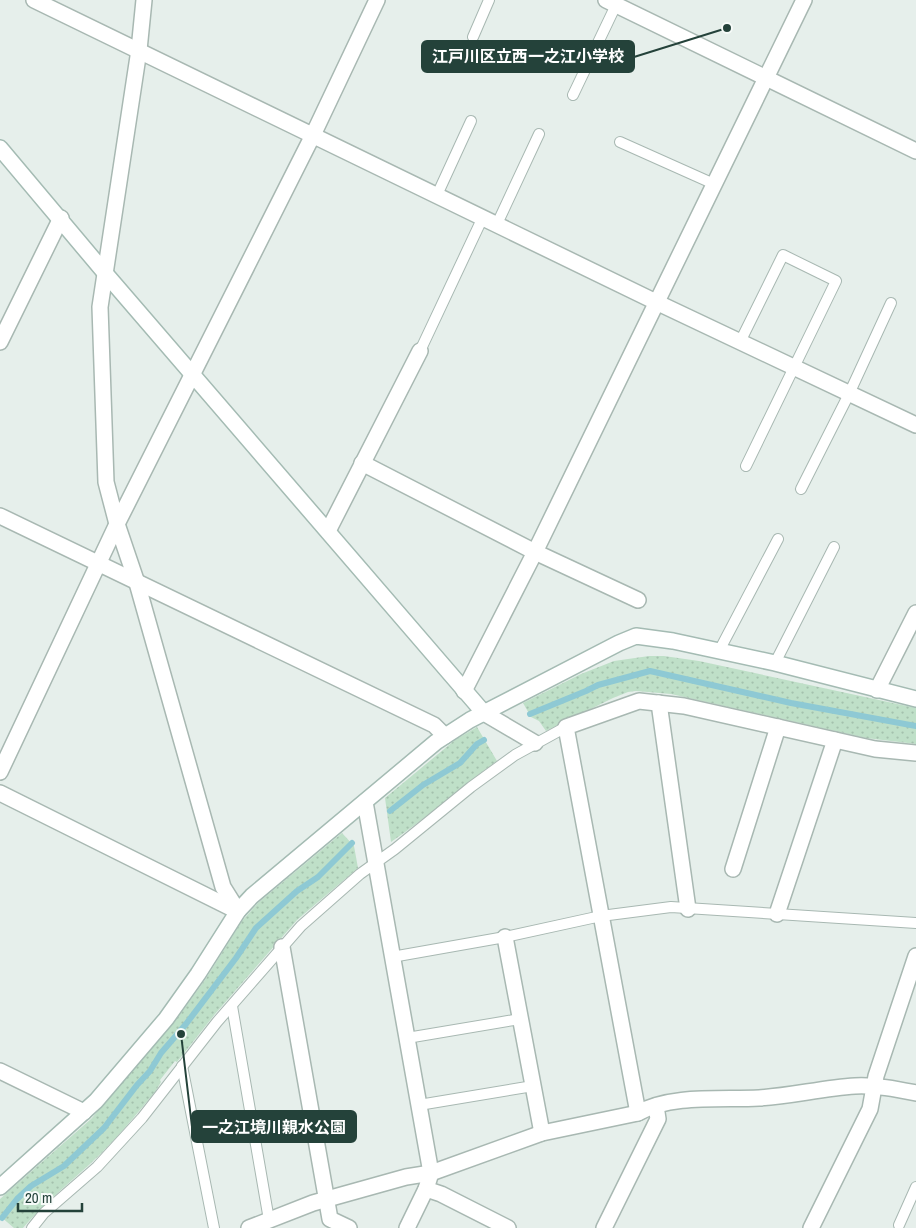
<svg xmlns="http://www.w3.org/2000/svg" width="916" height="1228" viewBox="0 0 916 1228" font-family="'Archivo Narrow','Noto Sans JP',sans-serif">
  <defs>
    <pattern id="park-dots" width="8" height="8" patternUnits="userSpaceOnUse" patternTransform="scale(1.25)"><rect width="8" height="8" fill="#bfe0c8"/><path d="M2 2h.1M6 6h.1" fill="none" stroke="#a4c1ad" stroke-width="1.8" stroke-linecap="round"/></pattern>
  </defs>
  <rect width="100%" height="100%" fill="#e6efeb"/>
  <!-- park -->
  <g fill="url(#park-dots)">
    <polygon points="649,656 664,656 699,661 916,708 916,744 866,738 671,694 636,691 628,692 613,698 546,731 539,721 531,717 523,703 581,674 614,661"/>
    <path d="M477,727l20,34c-37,26 -69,56 -106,81l-6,-44 70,-58z"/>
    <path d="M342,833l12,13 4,22 -61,52 -82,94 -38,48 -2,-1 -15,19 1,2 -6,10c-20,24 -41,50 -65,72 -23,21 -47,40 -67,64h-9l-14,-12v-17l91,-80 22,-25 27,-34 33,-36 32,-44 37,-59 17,-19z"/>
  </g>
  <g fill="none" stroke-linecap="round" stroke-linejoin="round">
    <!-- stream -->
    <g stroke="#8ec9d4" stroke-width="6">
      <polyline points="530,714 586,691 598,685 650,671 791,703 916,726"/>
      <polyline points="390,811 423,785 460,763 477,744 484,740"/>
      <polyline points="2,1218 17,1199 31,1186 64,1166 104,1128 137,1085 150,1071 161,1053 186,1024 236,958 256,928 297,891 318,877 352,843"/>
    </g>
    <!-- lane casing -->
    <g stroke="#a8b8b2" stroke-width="12">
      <g id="lane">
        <polyline points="473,37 489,0"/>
        <polyline points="573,95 616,5"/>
        <polyline points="620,142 714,184"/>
        <polyline points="437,195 471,121"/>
        <polyline points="497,224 539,134"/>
        <polyline points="740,342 783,255 836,281 746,466"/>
        <polyline points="420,351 483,217"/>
        <polyline points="801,489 849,394 891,303"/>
        <polyline points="719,651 778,539"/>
        <polyline points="775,663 834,547"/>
        <polyline points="392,957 505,937 601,916 671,907 916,923"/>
        <polyline points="232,1006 269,1220"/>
        <polyline points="407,1038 520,1019"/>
        <polyline points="182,1066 214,1228"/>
        <polyline points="419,1105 533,1086"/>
        <polyline points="899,1225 916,1187"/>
        <polyline points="32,1228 44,1213 97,1167 142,1118 217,1022 301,926 360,874 395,849 471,787 515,755 566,727"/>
      </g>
    </g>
    <!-- street casing -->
    <g stroke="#a8b8b2" stroke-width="18">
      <g id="street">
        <polyline points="34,0 656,302 916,425"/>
        <polyline points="144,0 139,50 100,307 106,482 117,524 137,583 223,887 238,911"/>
        <polyline points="606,0 916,151"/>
        <polyline points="0,342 61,218"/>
        <polyline points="362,463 535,552 638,600"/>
        <polyline points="0,516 434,725 445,736"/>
        <polyline points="328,531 420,351"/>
        <polyline points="877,690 916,613"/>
        <polyline points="464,691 535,552 804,0"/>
        <polyline points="659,703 688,909"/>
        <polyline points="484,713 535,743"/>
        <polyline points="0,772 117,524 313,135 377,0"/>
        <polyline points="0,793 237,911"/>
        <polyline points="365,802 431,1173 426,1189 407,1228"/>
        <polyline points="733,869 778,727"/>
        <polyline points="777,914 835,740"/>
        <polyline points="505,937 542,1133"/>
        <polyline points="282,947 330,1219 349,1228"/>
        <polyline points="0,1071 84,1112"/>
        <polyline points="638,1113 566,727 639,701 684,706 875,749 916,753"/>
        <polyline points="426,1189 441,1194 508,1228"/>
        <path d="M249,1228l64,-25 93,-26 25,-4 111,-40 96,-20c33,-19 85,-13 121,-15 32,-2 64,-10 96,-12 21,-1 41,3 61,7"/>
        <polyline points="604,1228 658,1119 656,1106"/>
        <polyline points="811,1228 870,1109 876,1076 916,956"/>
      </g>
    </g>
    <!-- secondary casing -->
    <g stroke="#a4bbb3" stroke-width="18">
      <g id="secondary">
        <polyline points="0,148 105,273 484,713"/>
        <polyline points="0,1187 96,1101 166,1019 198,974 238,911 252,896 436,742 470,720 619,643 636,636 673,641 775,663 916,699"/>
      </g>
    </g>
    <!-- lane -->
    <use href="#lane" stroke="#fff" stroke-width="10"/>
    <!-- street -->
    <use href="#street" stroke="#fff" stroke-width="15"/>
    <!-- secondary -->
    <use href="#secondary" stroke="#fff" stroke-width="15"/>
  </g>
  <!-- callouts -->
  <path fill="none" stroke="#24423a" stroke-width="2" d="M727 28L634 57M181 1034L192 1127"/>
  <g fill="#24423a" stroke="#f7fbf9" stroke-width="2">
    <circle cx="727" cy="28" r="5"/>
    <circle cx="181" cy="1034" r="5"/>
  </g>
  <g fill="#24423a" stroke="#24423a" stroke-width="2">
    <rect x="422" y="41" width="212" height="31" rx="5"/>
    <rect x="192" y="1111" width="164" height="31" rx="5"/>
  </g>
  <g font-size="16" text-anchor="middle" font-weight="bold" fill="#fff">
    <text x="528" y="62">江戸川区立西一之江小学校</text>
    <text x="274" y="1133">一之江境川親水公園</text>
  </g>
  <!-- scale -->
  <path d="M18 1203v8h64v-8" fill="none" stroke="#24423a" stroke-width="2.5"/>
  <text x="25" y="1203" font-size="15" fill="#24423a" stroke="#f7fbf9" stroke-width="4" paint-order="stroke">20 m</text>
</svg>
